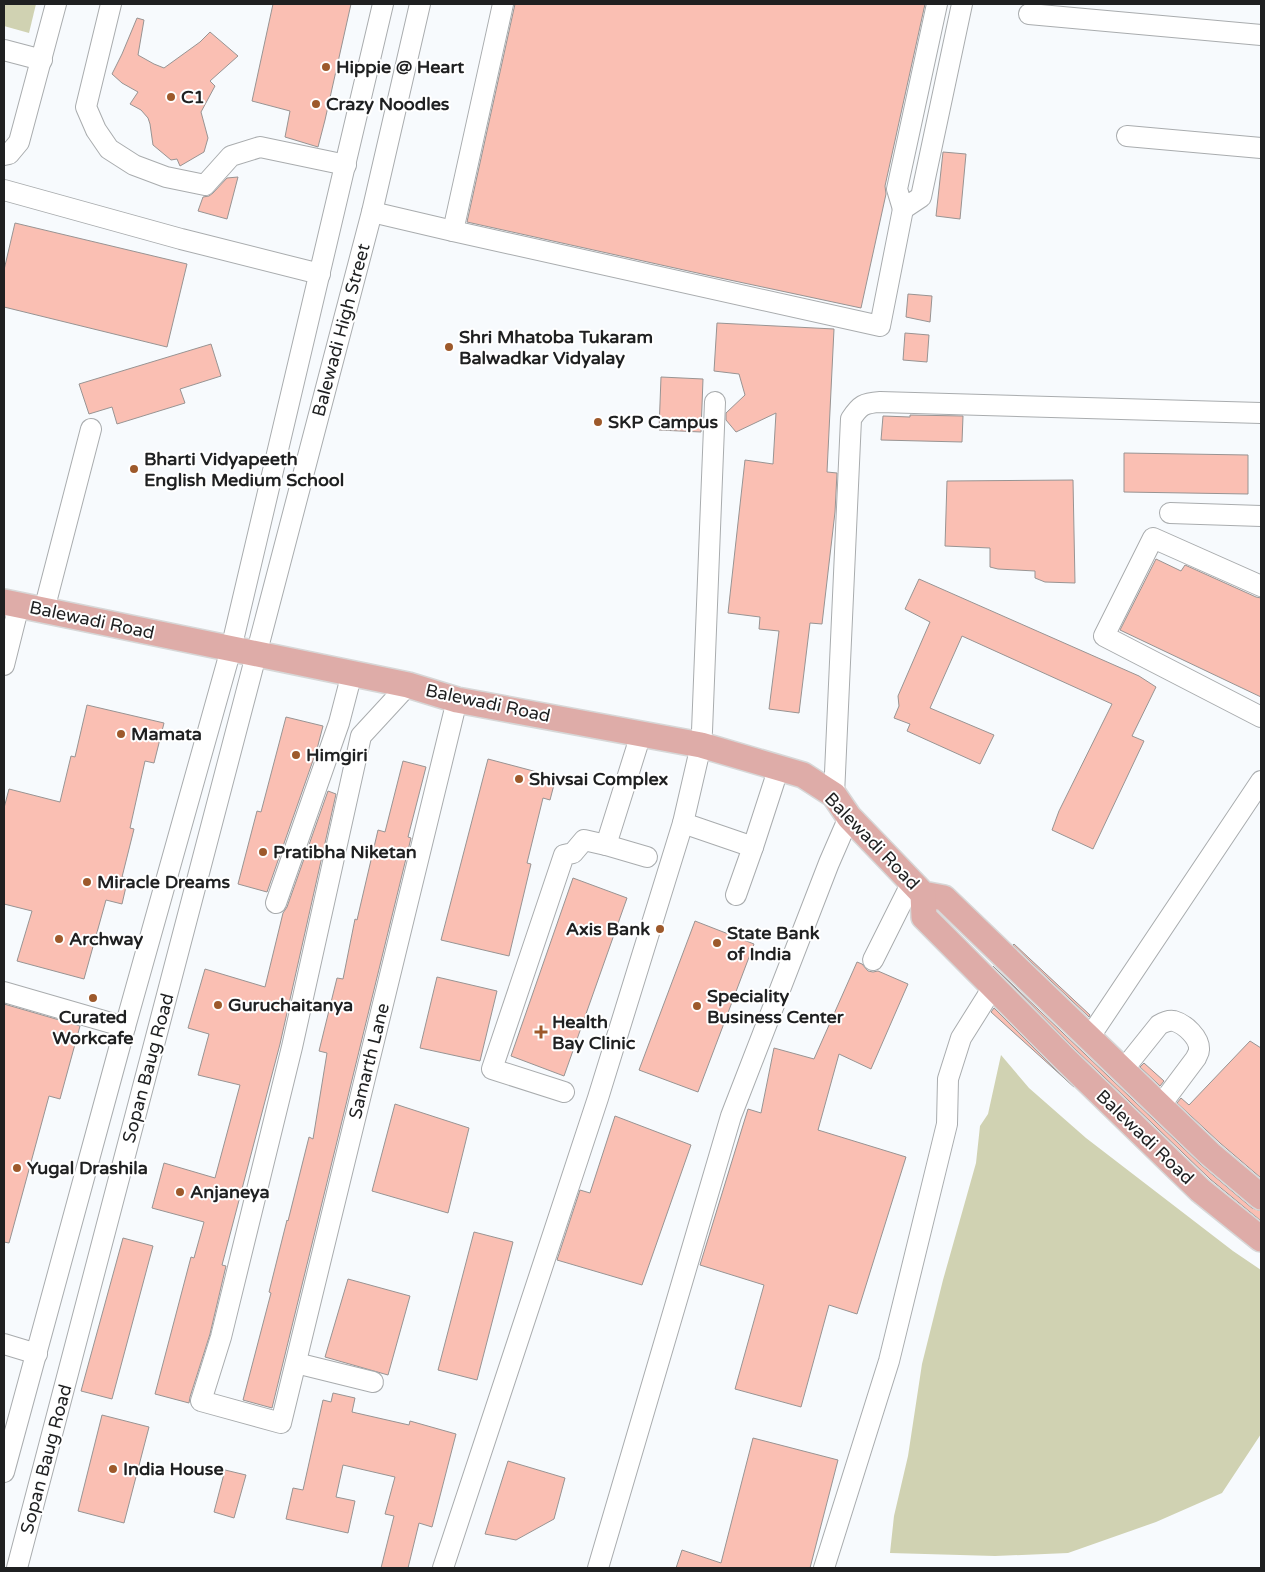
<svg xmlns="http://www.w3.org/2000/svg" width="1265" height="1572" viewBox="0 0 1265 1572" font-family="'Varela Round',sans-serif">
  <rect width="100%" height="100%" fill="#f7fafd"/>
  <!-- green -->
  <g fill="#d0d2b2">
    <polygon points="4,4 36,4 29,33 4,26"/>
    <polygon points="1001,1055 1029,1088 1086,1138 1233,1251 1261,1270 1261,1434 1222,1493 1156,1522 1068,1553 995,1556 890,1553 894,1516 908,1456 922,1364 943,1280 976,1163 980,1126 988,1114"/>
  </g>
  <!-- building -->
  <g fill="#fabfb3" stroke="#989493">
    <polygon points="273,4 351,4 325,120 318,147 285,137 290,111 252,101"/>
    <polygon points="515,4 925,4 885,186 886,194 861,308 711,276 467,222"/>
    <polygon points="137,18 144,20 138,55 154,64 164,68 200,42 210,32 238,56 210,81 215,86 201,112 208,138 204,152 180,166 177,159 171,160 153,145 150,124 148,118 141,110 130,104 138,92 122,83 112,74 122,54"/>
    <polygon points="943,152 966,154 960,219 936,216"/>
    <polygon points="238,177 227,219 198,211 203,197 209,196 213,193 227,178"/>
    <polygon points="15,223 187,264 167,347 4,307 4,270"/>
    <polygon points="908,294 932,296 930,322 906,317"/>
    <polygon points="717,323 834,329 827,472 837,473 835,512 822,624 810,623 799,713 769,709 779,631 759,629 760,617 728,613 745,460 773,464 776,413 736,432 726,420 726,413 745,395 739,374 714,371"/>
    <polygon points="905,333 929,335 927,362 903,360"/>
    <polygon points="211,344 221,376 180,389 185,403 117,424 112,407 89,414 79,384"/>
    <polygon points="661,377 703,379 701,432 659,430"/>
    <polygon points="910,415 963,416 962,442 881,440 883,416 910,417"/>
    <polygon points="1124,453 1248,455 1248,494 1124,492"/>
    <polygon points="1073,480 1075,583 1045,582 1035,578 1035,571 998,569 990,567 990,548 945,546 947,481"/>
    <polygon points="1156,559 1181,571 1185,565 1256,597 1261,598 1261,697 1120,630"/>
    <polygon points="919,579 1139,676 1156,687 1132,736 1144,741 1093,849 1052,830 1059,811 1112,704 962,636 930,708 994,735 980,764 907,731 910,724 894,718 899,706 898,696 930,622 905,609"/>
    <polygon points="87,705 164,723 154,763 145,761 130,828 134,829 122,877 128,878 122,904 106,900 84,979 17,961 32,911 4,904 4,808 9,789 60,802 71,756 75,757"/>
    <polygon points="286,717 323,726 317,749 267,892 238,884 257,811 261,812"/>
    <polygon points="488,759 556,777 550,800 543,798 527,863 531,864 509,956 441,940"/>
    <polygon points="403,761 426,767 408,837 411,838 272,1408 243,1400 271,1293 269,1292 287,1220 288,1221 309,1137 313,1139 327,1053 319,1051 337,978 343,979 355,919 357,920 378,830 385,832"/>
    <polygon points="328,791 336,794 280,1044 222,1265 226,1266 210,1334 190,1397 189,1403 155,1394 191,1257 194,1258 204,1222 152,1208 164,1163 215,1178 240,1085 198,1075 209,1034 188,1028 205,969 265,987 283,913 287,907"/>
    <polygon points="573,878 627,898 564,1076 511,1056"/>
    <polygon points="695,921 754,944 698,1092 639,1070"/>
    <polygon points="1014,944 1090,1015 1089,1017 1013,945"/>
    <polygon points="857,962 862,964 868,971 873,972 878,971 908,984 871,1069 839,1054 818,1130 906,1157 857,1314 829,1305 801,1407 735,1389 764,1285 700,1265 748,1109 761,1113 774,1048 814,1059"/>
    <polygon points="993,966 1200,1164 1252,1208 1261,1211 1261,1221 1210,1179 1076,1050"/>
    <polygon points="437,977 497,991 480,1061 420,1048"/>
    <polygon points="4,1004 80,1026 60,1099 49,1096 9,1243 4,1242"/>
    <polygon points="994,1008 1056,1070 1074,1087 991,1012"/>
    <polygon points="1250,1041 1261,1048 1261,1178 1220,1143 1177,1103 1181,1098 1189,1105"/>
    <polygon points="1144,1063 1164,1081 1160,1086 1140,1067"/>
    <polygon points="395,1104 469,1128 448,1213 372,1191"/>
    <polygon points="615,1116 691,1145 642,1285 557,1260 580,1190 590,1193"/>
    <polygon points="474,1232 513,1242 477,1380 438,1370"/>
    <polygon points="123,1238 153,1246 112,1399 81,1391"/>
    <polygon points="348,1279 410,1296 388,1375 325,1357"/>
    <polygon points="333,1393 355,1398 352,1412 409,1425 410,1421 456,1434 432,1527 419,1523 408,1568 381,1568 394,1516 385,1514 395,1477 343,1465 336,1497 355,1501 348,1533 286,1519 293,1488 303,1490 323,1400 331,1402"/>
    <polygon points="102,1415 149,1427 124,1523 78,1511"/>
    <polygon points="753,1438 838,1460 810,1568 676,1568 682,1550 721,1563"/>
    <polygon points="508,1461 565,1478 554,1519 516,1540 485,1534"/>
    <polygon points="225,1470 246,1475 234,1518 214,1512"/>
  </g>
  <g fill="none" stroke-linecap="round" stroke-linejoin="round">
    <!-- minor casing -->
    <g stroke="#a9acae" stroke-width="22">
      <g id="minor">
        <polyline points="111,4 86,107 96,130 109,149 134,165 166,177 205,185 231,156 260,147 346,165"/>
        <polyline points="937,4 897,189 903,209 921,197 962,4"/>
        <polyline points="1029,14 1261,35"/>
        <polyline points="4,50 42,60"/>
        <polyline points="1127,136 1261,148"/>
        <polyline points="4,155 9,154 19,142 56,4"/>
        <polyline points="4,190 181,239 320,274"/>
        <polyline points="372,212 453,231 880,326 903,209"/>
        <polyline points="453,231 503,4"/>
        <polyline points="1170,513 1261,516"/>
        <polyline points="1261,586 1153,538 1104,636 1261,717"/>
        <polyline points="44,610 91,429"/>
        <polyline points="4,665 19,605"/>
        <polyline points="408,685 361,736 292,1047 221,1337 201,1401 281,1423 457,700"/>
        <path d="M834,795l17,-376c9,-14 13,-16 29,-17l381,11"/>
        <polyline points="683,823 753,847 779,767"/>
        <polyline points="606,845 647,857"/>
        <polyline points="736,895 753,847"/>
        <polyline points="276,903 339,723 352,673"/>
        <polyline points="873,960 912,882"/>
        <polyline points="4,992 125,1027"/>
        <polyline points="1089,1038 1261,781"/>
        <path d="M1123,1070l36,-45c5,-3 10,-5 15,-4 11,3 26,17 25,29 0,3 -2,5 -3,8l-36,48"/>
        <polyline points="564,1092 492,1069 564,855 573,853 584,840 606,845 641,734"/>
        <polyline points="4,1344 37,1354"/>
        <polyline points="296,1363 373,1382"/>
        <polyline points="4,1472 125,1027 231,649 383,4"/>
        <polyline points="17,1568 372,212 420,4"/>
        <polyline points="443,1568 598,1098 683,823 701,745 702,731 715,402"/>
        <polyline points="598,1568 731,1116 829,863 849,817"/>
        <polyline points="824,1568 889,1361 947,1124 948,1079 961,1038 993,987"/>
      </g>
    </g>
    <!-- major casing -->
    <g stroke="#d7d7d7" stroke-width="28">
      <g id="major">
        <polyline points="4,602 408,685 457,700 701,745 803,775 834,795 849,817 923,894 944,898 1210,1154 1261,1197"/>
        <polyline points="923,894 924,917 1066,1060 1200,1190 1261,1239"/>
      </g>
    </g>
    <!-- minor -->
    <use href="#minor" stroke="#fff" stroke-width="20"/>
    <!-- major -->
    <use href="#major" stroke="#deaca8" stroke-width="25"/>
  </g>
  <!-- markers -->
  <g fill="#9d592b" stroke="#fff" stroke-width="2">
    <circle cx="326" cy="67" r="5"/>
    <circle cx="171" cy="97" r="5"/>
    <circle cx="316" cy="104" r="5"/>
    <circle cx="449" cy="347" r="5"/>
    <circle cx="598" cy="422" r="5"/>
    <circle cx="134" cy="469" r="5"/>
    <circle cx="121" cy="734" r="5"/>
    <circle cx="296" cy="755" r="5"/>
    <circle cx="519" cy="779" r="5"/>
    <circle cx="263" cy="852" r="5"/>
    <circle cx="87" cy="882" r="5"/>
    <circle cx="660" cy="929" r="5"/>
    <circle cx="59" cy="939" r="5"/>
    <circle cx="717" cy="943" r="5"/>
    <circle cx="93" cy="998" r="5"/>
    <circle cx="218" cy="1005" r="5"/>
    <circle cx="697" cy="1006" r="5"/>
    <path d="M538.5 1024.5h5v5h5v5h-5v5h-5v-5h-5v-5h5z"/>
    <circle cx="17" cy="1168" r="5"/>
    <circle cx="180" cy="1192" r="5"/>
    <circle cx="113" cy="1469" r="5"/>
  </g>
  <g text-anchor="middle" stroke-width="4" stroke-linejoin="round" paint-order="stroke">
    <!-- poi labels -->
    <g font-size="18" font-weight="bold" fill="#1f2021" stroke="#fff" text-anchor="start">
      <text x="336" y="73">Hippie @ Heart</text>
      <text x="181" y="103">C1</text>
      <text x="326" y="110">Crazy Noodles</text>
      <text x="459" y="343">Shri Mhatoba Tukaram<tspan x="459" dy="21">Balwadkar Vidyalay</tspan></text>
      <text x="608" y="428">SKP Campus</text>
      <text x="144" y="465">Bharti Vidyapeeth<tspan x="144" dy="21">English Medium School</tspan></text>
      <text x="131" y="740">Mamata</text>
      <text x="306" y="761">Himgiri</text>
      <text x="529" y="785">Shivsai Complex</text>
      <text x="273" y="858">Pratibha Niketan</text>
      <text x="97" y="888">Miracle Dreams</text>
      <text x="650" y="935" text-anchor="end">Axis Bank</text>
      <text x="727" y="939">State Bank<tspan x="727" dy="21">of India</tspan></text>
      <text x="69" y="945">Archway</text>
      <text x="707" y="1002">Speciality<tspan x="707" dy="21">Business Center</tspan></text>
      <text x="228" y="1011">Guruchaitanya</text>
      <text x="93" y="1023" text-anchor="middle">Curated<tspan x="93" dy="21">Workcafe</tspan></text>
      <text x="552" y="1028">Health<tspan x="552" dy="21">Bay Clinic</tspan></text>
      <text x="27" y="1174">Yugal Drashila</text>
      <text x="190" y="1198">Anjaneya</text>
      <text x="123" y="1475">India House</text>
    </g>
    <!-- street labels -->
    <g font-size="18" fill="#1f2021" stroke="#fff">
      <text transform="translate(341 330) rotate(-75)" y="6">Balewadi High Street</text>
      <text transform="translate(92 620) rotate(12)" y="6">Balewadi Road</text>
      <text transform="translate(488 703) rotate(12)" y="6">Balewadi Road</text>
      <text transform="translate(872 841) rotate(46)" y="6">Balewadi Road</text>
      <text transform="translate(369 1061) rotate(-76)" y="6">Samarth Lane</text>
      <text transform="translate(148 1068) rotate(-75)" y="6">Sopan Baug Road</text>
      <text transform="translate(1145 1137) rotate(44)" y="6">Balewadi Road</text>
      <text transform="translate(46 1459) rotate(-75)" y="6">Sopan Baug Road</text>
    </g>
  </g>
  <!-- border -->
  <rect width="1265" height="1572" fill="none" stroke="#1f2021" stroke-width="10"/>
</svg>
